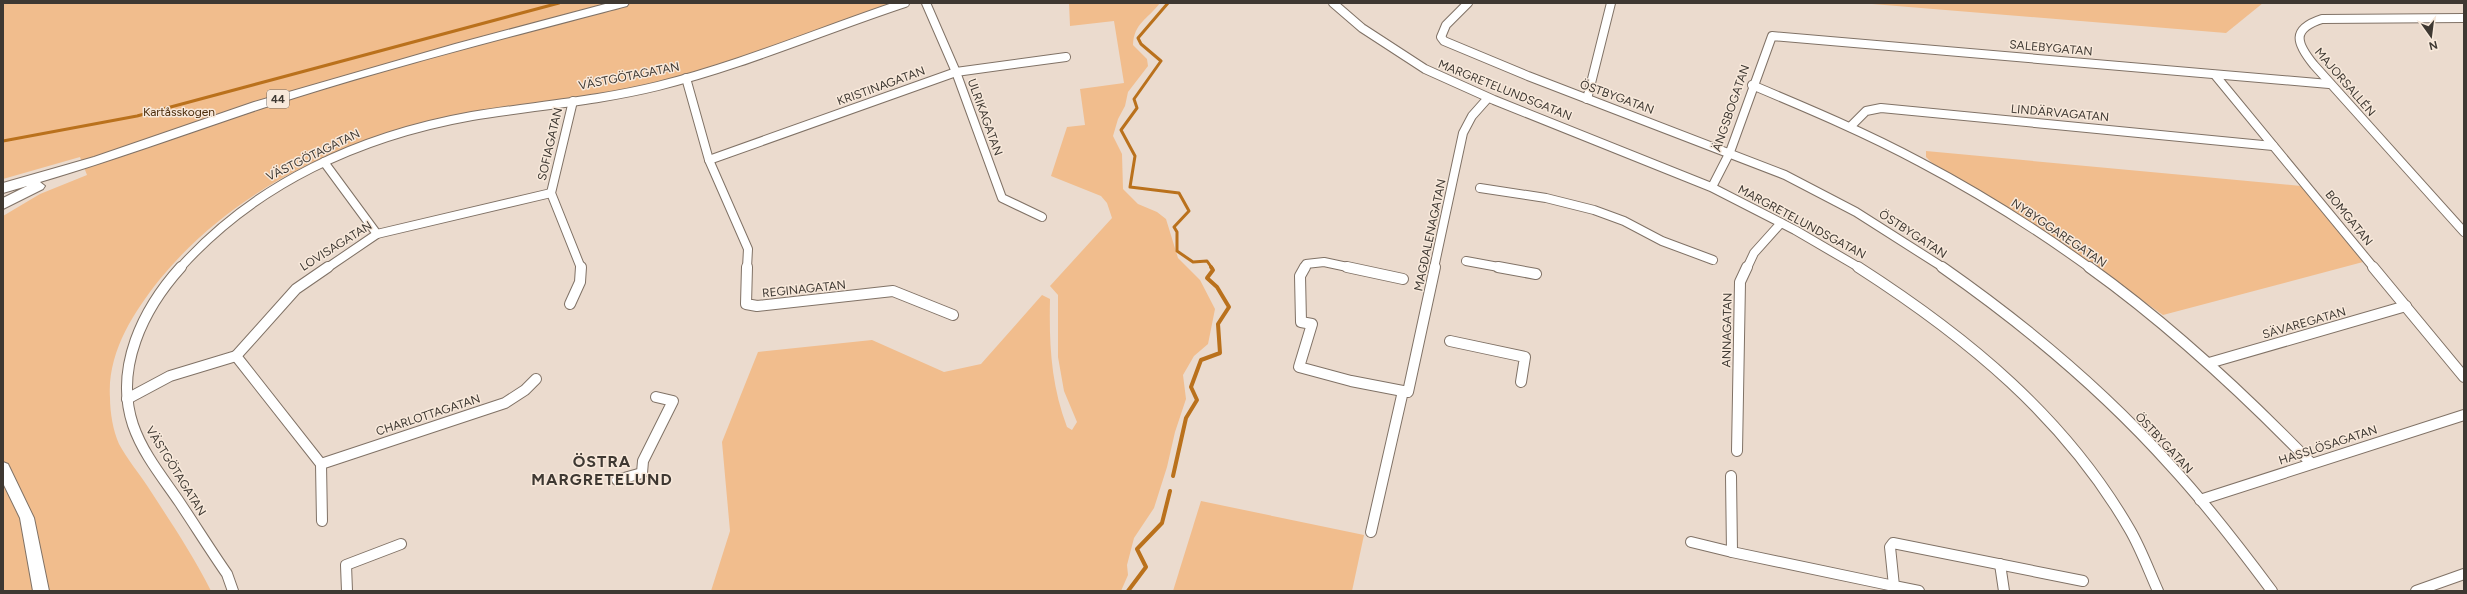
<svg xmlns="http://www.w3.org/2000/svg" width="2467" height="594" viewBox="0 0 2467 594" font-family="Figtree,sans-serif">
  <rect width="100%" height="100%" fill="#ebdbce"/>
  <!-- green -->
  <g fill="#f1bd8d">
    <path d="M3,3h892c-78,28 -156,59 -236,79 -60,14 -122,19 -183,30 -121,22 -236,70 -316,167 -27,34 -53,74 -50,119 0,14 3,33 9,46 8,15 20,29 29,43 22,34 45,68 63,104h-208v-375l37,-22 47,-19 -7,-18 -77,22z"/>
    <path d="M1069,3h91c-13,17 -26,20 -27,42l14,14 1,7 -20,26 -3,14 -7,13 -5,17 9,18 1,35 15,15 19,8 9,7 12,39 22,22 15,29 -7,35 -14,12 -11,19 3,24 -11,33 -8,35 -13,41 -20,30 -7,27 1,10 -7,16h-410l19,-60 -8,-89 36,-90 114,-12 72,32 37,-8 61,-69 8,4c-1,45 1,86 17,128l5,3 5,-8 -13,-31 -6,-34v-62l-8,-9 62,-68 -5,-15 -6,-7 -50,-20 16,-49 18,-2 -5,-36 44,-6 -10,-62 -44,5z"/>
    <polygon points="1860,3 2263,3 2226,33"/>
    <polygon points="1926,151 2301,186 2363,262 2163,315 2047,233 1934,165 1926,157"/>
    <polygon points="1201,501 1364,535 1352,591 1173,591"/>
  </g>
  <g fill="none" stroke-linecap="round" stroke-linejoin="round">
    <!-- stream-far1 -->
    <g stroke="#ba711c" stroke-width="3">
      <polyline points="1168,3 1138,38 1141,44 1161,61 1134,99 1137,108 1121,130 1135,156 1130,187 1179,193 1189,211 1174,227 1177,232 1177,251 1193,262 1207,261 1212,268"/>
      <polyline points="3,141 137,116 559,3"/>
    </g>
    <!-- stream -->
    <g stroke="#ba711c" stroke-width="4">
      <polyline points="1173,476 1186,418 1197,400 1191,387 1201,360 1220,353 1218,324 1229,307 1217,287 1207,278 1213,270 1211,267"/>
      <polyline points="1128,591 1146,567 1137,549 1162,523 1170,491"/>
    </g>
    <!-- street-far1 casing -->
    <g stroke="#807266" stroke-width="10">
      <g id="street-far1">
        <polyline points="926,3 956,72 1002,198 1042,217"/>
        <polyline points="1333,3 1362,28 1425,69 1494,100 1711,187 1795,230 1860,268"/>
        <polyline points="1468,3 1446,25 1441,37 1444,41 1528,76 1785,175 1856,212 1944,268"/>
        <path d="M2464,18l-142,1c-31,10 -26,24 -8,46l150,167"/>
        <polyline points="2215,75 2374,268"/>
        <polyline points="686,78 709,160 748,249 747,268"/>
        <path d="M1752,85c57,24 114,48 168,77 59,31 116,67 170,106"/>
        <polyline points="1587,99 1611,3"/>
        <polyline points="573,101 551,193 581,268"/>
        <polyline points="1850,127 1866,111 1881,108 2273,146"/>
        <polyline points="709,160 956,72 1066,57"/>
        <polyline points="324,162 377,234"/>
        <polyline points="1712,187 1730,152 1772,36 2329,84"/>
        <polyline points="1480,188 1546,198 1594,210 1624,221 1662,241 1713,260"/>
        <polyline points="1466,261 1504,268"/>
        <path d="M180,268c76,-85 180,-132 292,-152 62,-10 125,-15 186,-30 85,-21 165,-56 247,-83"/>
        <polyline points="327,268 377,234 551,193"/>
        <polyline points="1304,268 1306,264 1324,262 1352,268"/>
        <polyline points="1434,268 1463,133 1472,116 1488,98"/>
        <polyline points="1747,268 1754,253 1781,223"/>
      </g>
    </g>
    <!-- street casing -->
    <g stroke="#807266" stroke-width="12">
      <g id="street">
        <path d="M181,267c-38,42 -67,101 -48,158 10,29 30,53 47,78 16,24 31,48 47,71l6,17"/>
        <polyline points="747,267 746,304 757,306 893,291 953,315"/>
        <polyline points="1305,267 1300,276 1301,322 1312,324 1299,367 1351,381 1408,392 1435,267"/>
        <polyline points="1347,267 1403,279"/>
        <polyline points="1498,267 1536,274"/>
        <path d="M1858,267c109,70 207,150 272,263 11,19 19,41 28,61"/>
        <path d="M1942,267c83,58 161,123 229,199 36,39 69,82 101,125"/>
        <path d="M2089,267c81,58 153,125 222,196"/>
        <polyline points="2373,267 2464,377"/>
        <polyline points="570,304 580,282 581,267"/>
        <polyline points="1450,341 1525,357 1521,382"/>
        <polyline points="2209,363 2406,306"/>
        <polyline points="127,399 170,376 236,356"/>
        <polyline points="1737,451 1740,282 1747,267"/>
        <polyline points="321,464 505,403 525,390 536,379"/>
        <polyline points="1731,476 1732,552 1894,586"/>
        <polyline points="617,480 642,473 643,461 673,401 656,397"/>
        <polyline points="2200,500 2464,415"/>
        <polyline points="322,521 321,464 236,356 296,289 328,267"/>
        <polyline points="1371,532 1403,391"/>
        <polyline points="1691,542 1732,552"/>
        <polyline points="2000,564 2004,591"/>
        <polyline points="347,591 346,565 401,544"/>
        <polyline points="1919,591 1894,586 1890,547 1893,543 2083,581"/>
        <polyline points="2416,591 2464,574"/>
      </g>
    </g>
    <!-- secondary casing -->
    <g stroke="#807266" stroke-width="2">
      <polygon id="secondary" points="3,462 8,464 34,518 49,591 33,591 20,518 3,483"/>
    </g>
    <!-- primary casing -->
    <g stroke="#807266" stroke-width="2">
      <path id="primary" d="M609,3h20l-2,3c-121,32 -245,63 -364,102 -75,25 -148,52 -223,74l5,4 -2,3 -40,20v-11l24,-12 -24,7v-10l91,-26 160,-55 201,-58z"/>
    </g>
    <!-- street-far1 -->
    <use href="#street-far1" stroke="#fff" stroke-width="8"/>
    <!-- street -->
    <use href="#street" stroke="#fff" stroke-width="10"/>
    <!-- secondary -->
    <use href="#secondary" fill="#fff" fill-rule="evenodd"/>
    <!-- primary -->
    <use href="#primary" fill="#fff" fill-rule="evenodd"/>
  </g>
  <g text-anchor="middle" stroke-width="3" stroke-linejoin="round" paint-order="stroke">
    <!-- shield labels -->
    <rect fill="#f8e9db" stroke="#766d65" stroke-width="1" x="267" y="90" width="22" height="18" rx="3"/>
    <g font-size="11" font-weight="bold" fill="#3e3832">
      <text x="278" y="103">44</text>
    </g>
    <!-- street labels -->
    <g font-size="12" fill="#3e3832" stroke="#f8e9db">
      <text transform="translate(2051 48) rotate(5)" y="4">SALEBYGATAN</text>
      <text transform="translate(629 76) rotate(-11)" y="4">VÄSTGÖTAGATAN</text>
      <text transform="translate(2345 82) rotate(49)" y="4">MAJORSALLÉN</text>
      <text transform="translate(881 86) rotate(-20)" y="4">KRISTINAGATAN</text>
      <text transform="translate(1505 90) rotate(22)" y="4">MARGRETELUNDSGATAN</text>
      <text transform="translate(1617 97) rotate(20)" y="4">ÖSTBYGATAN</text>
      <text transform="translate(1731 108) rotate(-71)" y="4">ÄNGSBOGATAN</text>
      <text transform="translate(2060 113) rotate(5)" y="4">LINDÄRVAGATAN</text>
      <text transform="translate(985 117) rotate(70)" y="4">ULRIKAGATAN</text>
      <text transform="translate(550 144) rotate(-77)" y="4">SOFIAGATAN</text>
      <text transform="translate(313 155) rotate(-26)" y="4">VÄSTGÖTAGATAN</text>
      <text transform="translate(2349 218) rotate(51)" y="4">BOMGATAN</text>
      <text transform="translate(1802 222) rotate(28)" y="4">MARGRETELUNDSGATAN</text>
      <text transform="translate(2059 233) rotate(34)" y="4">NYBYGGAREGATAN</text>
      <text transform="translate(1913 234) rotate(33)" y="4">ÖSTBYGATAN</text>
      <text transform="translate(1430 235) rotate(-78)" y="4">MAGDALENAGATAN</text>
      <text transform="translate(336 246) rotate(-32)" y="4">LOVISAGATAN</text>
      <text transform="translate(804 289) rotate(-6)" y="4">REGINAGATAN</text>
      <text transform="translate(2304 323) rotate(-16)" y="4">SÄVAREGATAN</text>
      <text transform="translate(1727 330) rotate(-89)" y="4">ANNAGATAN</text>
      <text transform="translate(428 415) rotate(-18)" y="4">CHARLOTTAGATAN</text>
      <text transform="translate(2164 443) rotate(47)" y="4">ÖSTBYGATAN</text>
      <text transform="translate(2328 445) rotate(-18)" y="4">HASSLÖSAGATAN</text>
      <text transform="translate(176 471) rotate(58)" y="4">VÄSTGÖTAGATAN</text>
    </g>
    <!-- park labels -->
    <g font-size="12" fill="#4a2b0a" stroke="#f8e9db">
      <text x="179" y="116">Kartåsskogen</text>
    </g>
    <!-- district labels -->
    <g font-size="16" font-weight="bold" letter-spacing="1" fill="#3e3832" stroke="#f8e9db">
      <text x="602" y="467">ÖSTRA<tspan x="602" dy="18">MARGRETELUND</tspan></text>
    </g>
  </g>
  <!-- border -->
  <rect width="2467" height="594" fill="none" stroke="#3e3832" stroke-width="8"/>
  <!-- north arrow -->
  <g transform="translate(2431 36) rotate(166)" stroke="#f8e9db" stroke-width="3" paint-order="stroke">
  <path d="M0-3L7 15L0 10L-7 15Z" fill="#3e3832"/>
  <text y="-6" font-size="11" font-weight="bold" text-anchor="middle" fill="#3e3832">N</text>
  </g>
</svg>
